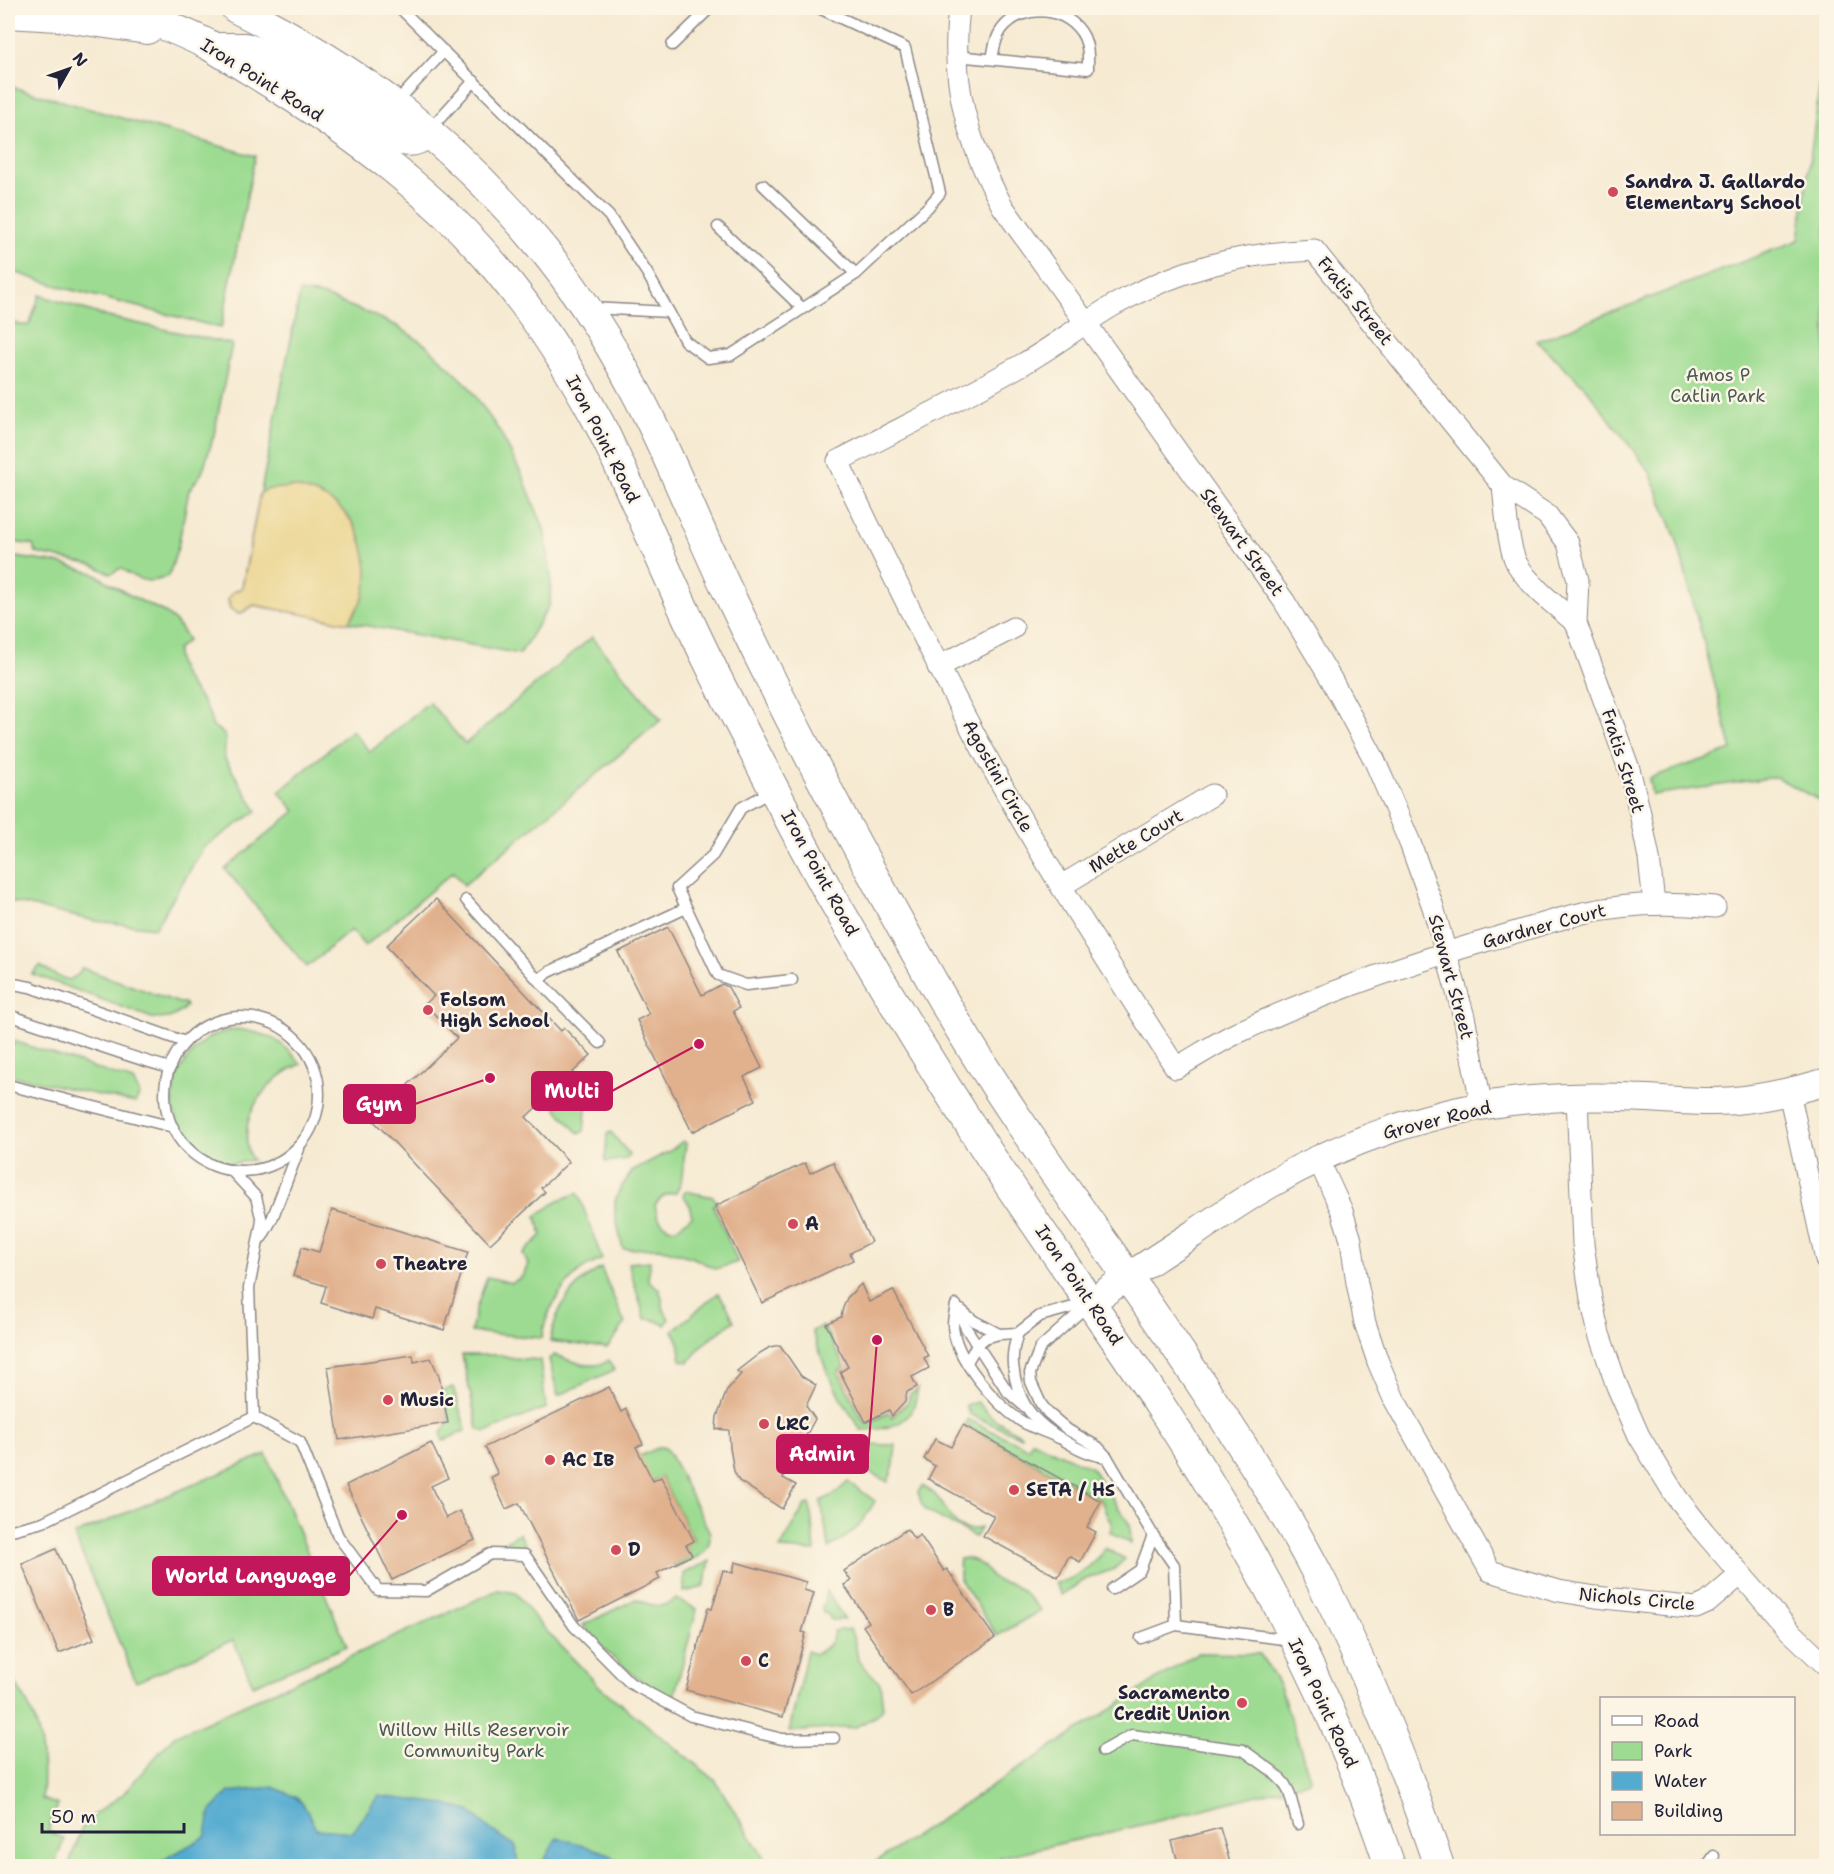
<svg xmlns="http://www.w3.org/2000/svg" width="1834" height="1874" viewBox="0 0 1834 1874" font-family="'Shantell Sans',sans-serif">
  <rect width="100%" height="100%" fill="#fcf5e5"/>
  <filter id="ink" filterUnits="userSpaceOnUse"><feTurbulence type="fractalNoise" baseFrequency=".0167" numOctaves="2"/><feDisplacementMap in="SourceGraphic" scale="12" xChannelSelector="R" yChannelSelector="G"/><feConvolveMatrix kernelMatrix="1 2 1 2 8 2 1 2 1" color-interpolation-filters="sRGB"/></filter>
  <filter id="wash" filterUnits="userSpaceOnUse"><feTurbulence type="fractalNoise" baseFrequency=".008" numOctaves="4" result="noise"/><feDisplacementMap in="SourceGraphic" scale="24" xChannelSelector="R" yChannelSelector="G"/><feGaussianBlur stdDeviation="1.35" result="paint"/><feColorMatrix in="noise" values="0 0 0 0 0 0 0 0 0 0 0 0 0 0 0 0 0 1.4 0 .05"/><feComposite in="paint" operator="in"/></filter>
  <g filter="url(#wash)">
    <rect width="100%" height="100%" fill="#f6ead2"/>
    <!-- green -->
    <g fill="#9cdb91" stroke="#5f7e66" stroke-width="1.5">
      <polygon points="1826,40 1826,804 1776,777 1652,795 1649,778 1732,750 1677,541 1650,472 1585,387 1537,341 1799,240"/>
      <polygon points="9,86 255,156 221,328 64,288 8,270 8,91"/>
      <polygon points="300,292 321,295 373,315 397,326 426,345 467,384 500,432 524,479 544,529 551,574 550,604 520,654 254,605 239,614 230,608 228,599 233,592 242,588"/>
      <path d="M40,295l68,22 124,27 -18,91 -12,38 -13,17 -11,57 -9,28c-18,11 -33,5 -48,-7l-10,6 -18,-9 -53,-11 -5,-2 -2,-7 -25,-4v-221l12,5h9z"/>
      <path d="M8,556l51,7 34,10 38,23 33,16 12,10 12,18 -11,9c-2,33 32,47 35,77 22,12 10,13 13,33l32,52 -53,36 -49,81 -60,-7 -87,-20z"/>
      <polygon points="592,637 661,720 464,885 453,872 365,946 351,930 307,967 225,869 295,811 279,792 352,730 370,752 429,702 465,744"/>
      <path d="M40,966l17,10 12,4 9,-5 4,-7 97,35h5l2,3c-10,12 -20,14 -34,12l-120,-44z"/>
      <path d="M237,1029c32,5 43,9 64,35 -30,13 -58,44 -54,78 1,8 1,13 6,18 -10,2 -22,5 -32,2 -13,-3 -21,-11 -30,-20 -32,-32 -18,-78 16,-103 7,-6 21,-8 30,-10z"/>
      <polygon points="14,1041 133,1081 140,1094 135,1103 8,1075 8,1044 14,1045"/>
      <polygon points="585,1097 587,1100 584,1131 581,1133 577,1132 556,1108 558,1104"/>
      <polygon points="611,1132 629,1154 627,1159 605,1162 607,1134"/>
      <path d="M683,1141l3,2 -5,39 -5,11c-10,0 -15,4 -21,12 2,13 6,21 20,24l17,-13 -4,-14 -5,-7 2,-4 28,6 5,6 -5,2 25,57 -23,7 -21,-11 -34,-10 -37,1 -8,-34v-14l5,-12 13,-19 37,-19z"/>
      <path d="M578,1193l24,66c-7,4 -16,7 -22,12 -19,16 -35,41 -38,67l-71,-6 5,-23 11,-32 25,6 11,-7 5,-12 -5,-10 19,-19 -6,-19 23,-16z"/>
      <polygon points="650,1261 648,1280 659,1289 662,1298 662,1306 669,1319 665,1325 652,1319 645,1319 628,1263"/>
      <path d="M601,1268l24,56 -18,24 -57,-7c6,-33 21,-56 51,-73z"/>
      <path d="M718,1293l9,13 7,15 -32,24 -13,17 -9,-2c2,-12 -1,-20 -7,-29z"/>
      <path d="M823,1325l22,42 -7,5 26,50 3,2 21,-11 4,4 16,-15 2,-8 8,-5c-2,6 -2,13 -5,19 -8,19 -35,22 -52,22l-20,-31 -15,-30 -14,-38z"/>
      <polygon points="462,1355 501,1355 513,1358 540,1360 546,1408 486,1432 478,1429"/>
      <path d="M554,1355c17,5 39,17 55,5l5,10 -56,26 -9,-37z"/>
      <polygon points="453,1387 466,1430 443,1441 441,1433 449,1421 443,1391"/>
      <polygon points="977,1402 993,1418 1021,1435 1021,1437 969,1414 970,1411 967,1411 966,1405"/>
      <polygon points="967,1419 1028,1448 1032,1441 1092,1468 1130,1525 1131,1544 1110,1532 1112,1525 1104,1509 1102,1501 965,1425"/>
      <polygon points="862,1445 896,1445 894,1464 888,1482 857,1466 862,1455"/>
      <path d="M660,1447l5,1 4,5 41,80c1,23 -16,25 -34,34l-4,-2 19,-10 -5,-10 8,-5 -33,-63 -8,4 -26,-19z"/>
      <polygon points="266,1454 347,1646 253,1685 233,1640 136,1682 74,1535"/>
      <path d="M848,1482l27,19c-14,25 -21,32 -46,47l-8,-47 14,-7z"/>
      <path d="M922,1486c6,3 11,6 15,11 13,15 17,39 43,31l-5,9 -48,-26 -5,-6 -4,-13z"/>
      <polygon points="810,1504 815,1551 780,1549 805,1505"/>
      <polygon points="519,1533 530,1553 525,1550 498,1546"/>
      <path d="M1105,1548l20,11 -11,10 -28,10 -25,16 -6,-12c21,-3 39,-18 50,-35z"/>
      <path d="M966,1558l9,3 9,6 6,8 9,7 12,2 10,6 20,20 -44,26 -37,-57c1,-8 -2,-13 0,-20z"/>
      <polygon points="710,1561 704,1587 684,1592 684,1573"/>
      <polygon points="498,1590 516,1593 538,1622 601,1688 715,1780 769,1866 68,1866 85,1821 122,1795 174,1736"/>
      <polygon points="827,1591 844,1619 831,1620 828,1614 823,1613 822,1609"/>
      <path d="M636,1599c15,7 26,11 40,0l21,10 -24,91c-35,-18 -66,-45 -90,-75z"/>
      <path d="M850,1629l5,13 3,18 22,23 3,25 -7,8 -20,11 -67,5 18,-81 8,3c11,-5 18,-11 19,-23z"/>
      <polygon points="1197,1653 1260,1654 1280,1686 1311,1781 1150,1823 1001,1857 989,1866 869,1866"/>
      <path d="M8,1674c33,41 37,74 34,125l16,6 -10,26 16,8 -10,27h-46z"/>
    </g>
    <!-- sand -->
    <path fill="#eeda9e" stroke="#887e6c" stroke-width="1.5" d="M293,487c34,7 58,22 69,56 4,16 7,30 3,46 -2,12 -10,23 -17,34l-94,-18 -15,9 -9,-6 -2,-10 5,-6 9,-4 18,-95 9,-4z"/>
    <!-- water -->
    <g fill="#53abd0" stroke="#3a6686" stroke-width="1.5">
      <path d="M272,1787c31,11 30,13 44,42l37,3 25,-36 59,7 33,8 21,19 25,16 2,20h-365l53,-30 4,-24 19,-20z"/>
      <polygon points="557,1837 604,1852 627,1866 538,1866 545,1859"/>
    </g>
    <g id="blocks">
      <!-- building -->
      <g fill="#e1b18d">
        <polygon points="436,899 561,1031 564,1028 591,1055 526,1117 569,1162 541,1188 545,1192 490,1244 372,1119 457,1038 425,1004 434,996 386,946"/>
        <polygon points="668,927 702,995 722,984 728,987 739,1008 733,1011 762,1068 744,1077 756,1100 692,1132 637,1020 649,1014 618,952"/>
        <polygon points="833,1162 871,1242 850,1253 853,1260 762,1303 715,1206 805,1163 810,1173"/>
        <polygon points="332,1210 468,1252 444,1330 375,1309 372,1319 321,1303 326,1286 293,1276 302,1247 319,1252"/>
        <polygon points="861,1284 869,1302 893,1290 928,1356 924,1358 929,1368 912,1377 917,1387 907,1392 905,1402 892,1416 889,1410 866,1422 840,1372 848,1367 826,1324 841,1317 843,1308 847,1298"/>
        <polygon points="780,1345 801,1376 816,1385 806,1406 815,1419 783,1478 796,1485 782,1509 739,1481 734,1471 730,1448 729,1430 716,1429 717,1417 727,1390 741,1374 737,1371 760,1353 770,1347"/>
        <polygon points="413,1355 414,1362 431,1358 439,1376 448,1423 339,1440 328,1367"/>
        <polygon points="609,1387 621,1412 626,1409 643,1444 636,1447 653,1481 661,1477 694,1541 686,1545 692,1555 657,1573 660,1579 579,1620 519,1503 506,1509 491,1477 498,1474 485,1447"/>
        <polygon points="963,1425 1101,1501 1087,1527 1096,1532 1080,1562 1069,1556 1058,1577 983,1536 994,1516 928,1479 935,1466 924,1459 935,1439 951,1447"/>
        <polygon points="431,1443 448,1478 431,1486 446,1518 460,1511 475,1540 392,1580 346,1485"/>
        <polygon points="907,1529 914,1539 920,1535 944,1571 947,1569 995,1638 911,1695 863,1626 869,1622 844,1585 851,1581 844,1571"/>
        <polygon points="56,1549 94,1639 59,1653 22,1564"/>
        <polygon points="735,1562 806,1582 804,1590 814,1593 802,1632 806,1633 783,1717 686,1690 708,1608 712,1609 723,1570 733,1573"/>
        <polygon points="1220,1828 1231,1866 1179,1866 1172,1841"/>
      </g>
    </g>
  </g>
  <g filter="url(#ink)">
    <use href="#blocks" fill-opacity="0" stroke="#8c8686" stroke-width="1.5"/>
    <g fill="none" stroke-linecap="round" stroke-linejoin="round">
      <!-- service casing -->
      <g stroke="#8c8686" stroke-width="13">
        <g id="service">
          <polyline points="400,8 609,216 647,273 685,341 708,358 731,355 856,274 928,207 940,193 905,48 819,8"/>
          <polyline points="672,45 710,8"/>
          <path d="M956,56l132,13c0,-11 1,-21 -4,-32 -15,-30 -61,-35 -82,-8 -7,9 -8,20 -10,30"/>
          <polyline points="395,104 444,51"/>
          <polyline points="430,129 474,81"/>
          <polyline points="763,185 856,274"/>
          <polyline points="718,227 802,308"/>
          <polyline points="591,308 669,312"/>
          <polyline points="772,791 741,808 713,855 677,888 718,975 746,985 792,980"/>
          <polyline points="466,900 538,980 600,1043"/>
          <polyline points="538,980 549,972 686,908"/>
          <polyline points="8,983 30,987 185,1042"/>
          <path d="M8,1015c54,17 107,38 162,53"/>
          <circle cx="242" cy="1094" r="77"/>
          <polyline points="8,1085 173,1127"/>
          <polyline points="262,1237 272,1219 299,1149"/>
          <polyline points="1089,1304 1040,1348 1030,1373 1031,1382 1041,1404 1048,1413 1068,1430 1098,1447 1107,1457 1153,1535 1174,1565 1176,1625"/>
          <path d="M956,1305c-1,6 -3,13 -3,19 0,32 42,80 68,97 11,7 26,11 38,17"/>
          <polyline points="956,1306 966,1328 1008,1392 1024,1406"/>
          <polyline points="961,1310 974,1321 999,1334"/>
          <path d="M1018,1333c-2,7 -5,15 -5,23 -1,7 1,15 2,22 7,32 23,47 50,63 13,8 27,15 42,16"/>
          <polyline points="967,1362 977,1345 985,1338 999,1334 1018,1333 1040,1316 1088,1303"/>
          <polyline points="254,1417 300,1442 338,1536 378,1590 426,1591 490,1554 525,1555 574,1626 630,1683 691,1716 782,1739 834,1738"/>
          <polyline points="8,1531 43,1522 254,1417 249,1288 262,1221 256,1197 231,1170"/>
          <polyline points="1112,1589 1140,1570 1153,1535"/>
          <polyline points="1141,1638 1176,1625 1291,1640"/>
          <polyline points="1103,1751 1132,1735 1243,1750 1271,1770 1284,1783 1289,1792 1298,1824"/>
          <polyline points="1707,1866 1714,1856"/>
        </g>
      </g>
      <!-- minor casing -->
      <g stroke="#8c8686" stroke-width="23">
        <g id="minor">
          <path d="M959,8c-9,73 8,135 44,199l281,394 47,78 43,80 36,84 23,64 31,110 18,90"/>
          <path d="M1503,486c2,19 5,62 14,78 14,23 38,41 59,59"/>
          <polyline points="938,667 1013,628"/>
          <polyline points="1061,886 1212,795"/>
          <path d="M1654,903l-5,-45 -9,-45 -11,-44 -53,-146 2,-43 -10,-37 -21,-28 -44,-29 -189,-236c-74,3 -135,19 -200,55 -31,18 -59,41 -91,59 -61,35 -124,65 -185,97 52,110 105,218 164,324 54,97 114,190 174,283 21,-12 42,-26 63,-36 81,-38 167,-68 253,-93 30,-8 61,-19 91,-26 44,-10 87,-11 132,-6"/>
          <polyline points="1789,1092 1826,1260"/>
          <polyline points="1577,1097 1583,1244 1591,1299 1599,1334 1617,1386 1639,1436 1677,1498 1704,1532 1789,1630 1826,1665"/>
          <polyline points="1318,1159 1342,1211 1351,1240 1357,1283 1365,1323 1378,1362 1394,1399 1490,1571 1559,1591 1596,1597 1696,1608 1707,1603 1740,1575"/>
        </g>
      </g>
      <!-- tertiary casing -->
      <g stroke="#8c8686" stroke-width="29">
        <path id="tertiary" d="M1091,1302c34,-24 68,-46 102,-68 25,-17 50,-34 76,-49 77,-45 167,-76 256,-85 37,-3 73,-4 109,-2 32,1 63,5 95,3 33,-2 65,-10 97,-19"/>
      </g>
      <!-- secondary casing -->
      <g stroke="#8c8686" stroke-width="32">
        <g id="secondary">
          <path d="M122,8c28,11 57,22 85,36 23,13 46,28 69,42 80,51 160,109 221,183 39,47 73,100 102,154 31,62 57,126 86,189 22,49 47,97 72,145 23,44 46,89 70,132 50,87 102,173 156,256 59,91 123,177 182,268 92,141 172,293 225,453"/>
          <path d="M236,8c118,59 216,131 301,234 39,46 71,97 99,150 36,67 62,138 95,206 63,132 132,262 205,390 80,141 181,268 270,403 39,58 80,122 112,184 48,92 88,193 121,291"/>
          <polyline points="8,13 58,16 147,29"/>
          <path d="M221,48h24l24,8 133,84c10,2 19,-1 26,-9"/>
        </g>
      </g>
      <!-- service -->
      <use href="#service" stroke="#fff" stroke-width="10"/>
      <!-- minor -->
      <use href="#minor" stroke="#fff" stroke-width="21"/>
      <!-- tertiary -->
      <use href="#tertiary" stroke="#fff" stroke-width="27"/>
      <!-- secondary -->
      <use href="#secondary" stroke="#fff" stroke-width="30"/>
    </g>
  </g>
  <!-- markers -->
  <g fill="#d1495b" stroke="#fcf5e5" stroke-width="2">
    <circle cx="1613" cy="192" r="6"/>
    <circle cx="428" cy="1010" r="6"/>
    <circle cx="793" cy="1224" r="6"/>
    <circle cx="381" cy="1264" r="6"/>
    <circle cx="388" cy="1400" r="6"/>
    <circle cx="764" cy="1424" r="6"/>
    <circle cx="550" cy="1460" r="6"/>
    <circle cx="1014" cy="1490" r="6"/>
    <circle cx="616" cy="1550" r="6"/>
    <circle cx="931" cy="1610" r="6"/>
    <circle cx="746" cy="1661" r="6"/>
    <circle cx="1242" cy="1703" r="6"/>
  </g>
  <g text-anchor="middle" stroke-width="5" stroke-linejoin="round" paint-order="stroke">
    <!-- street labels -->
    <g font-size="18" fill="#22223b" stroke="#fcf5e5">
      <text transform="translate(262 80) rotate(32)" y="6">Iron Point Road</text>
      <text transform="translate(1355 301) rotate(51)" y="6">Fratis Street</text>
      <text transform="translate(603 439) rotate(63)" y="6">Iron Point Road</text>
      <text transform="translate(1242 542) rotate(54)" y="6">Stewart Street</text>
      <text transform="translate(1623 761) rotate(73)" y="6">Fratis Street</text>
      <text transform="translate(998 776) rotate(61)" y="6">Agostini Circle</text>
      <text transform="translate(1136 841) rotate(-31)" y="6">Mette Court</text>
      <text transform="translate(820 873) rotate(61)" y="6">Iron Point Road</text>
      <text transform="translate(1544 926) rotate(-15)" y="6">Gardner Court</text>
      <text transform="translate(1451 977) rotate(75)" y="6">Stewart Street</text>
      <text transform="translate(1437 1120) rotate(-14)" y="6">Grover Road</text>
      <text transform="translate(1079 1285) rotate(56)" y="6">Iron Point Road</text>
      <text transform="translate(1637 1599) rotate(5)" y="6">Nichols Circle</text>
      <text transform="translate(1323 1703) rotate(65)" y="6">Iron Point Road</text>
    </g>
    <!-- poi labels -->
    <g font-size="18" font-weight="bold" fill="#22223b" stroke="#fcf5e5" text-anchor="start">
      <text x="1625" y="188">Sandra J. Gallardo<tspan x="1625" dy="21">Elementary School</tspan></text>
      <text x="440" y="1006">Folsom<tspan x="440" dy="21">High School</tspan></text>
      <text x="805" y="1230">A</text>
      <text x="393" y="1270">Theatre</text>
      <text x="400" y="1406">Music</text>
      <text x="776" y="1430">LRC</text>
      <text x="562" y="1466">AC IB</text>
      <text x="1026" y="1496">SETA / HS</text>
      <text x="628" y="1556">D</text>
      <text x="943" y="1616">B</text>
      <text x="758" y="1667">C</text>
      <text x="1230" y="1699" text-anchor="end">Sacramento<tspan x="1230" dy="21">Credit Union</tspan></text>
    </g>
    <!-- park labels -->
    <g font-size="18" fill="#475a55" stroke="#fcf5e5">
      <text x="1718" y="381">Amos P<tspan x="1718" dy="21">Catlin Park</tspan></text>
      <text x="474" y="1736">Willow Hills Reservoir<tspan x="474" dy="21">Community Park</tspan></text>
    </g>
  </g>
  <!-- callouts -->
  <path fill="none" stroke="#c2185b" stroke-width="2" d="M699 1044L612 1091M490 1078L415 1104M877 1340L868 1454M402 1515L349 1576"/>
  <g fill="#c2185b" stroke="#fcf5e5" stroke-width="2">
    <circle cx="699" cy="1044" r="6"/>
    <circle cx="490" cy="1078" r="6"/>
    <circle cx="877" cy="1340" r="6"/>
    <circle cx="402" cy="1515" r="6"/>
  </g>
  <g fill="#c2185b" stroke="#c2185b" stroke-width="2">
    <rect x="532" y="1072" width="80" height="38" rx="6"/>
    <rect x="344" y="1085" width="71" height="38" rx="6"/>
    <rect x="777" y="1435" width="91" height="38" rx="6"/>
    <rect x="153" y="1557" width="196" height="38" rx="6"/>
  </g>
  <g font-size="20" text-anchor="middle" font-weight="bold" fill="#fff">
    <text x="572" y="1098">Multi</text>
    <text x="379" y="1111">Gym</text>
    <text x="822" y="1461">Admin</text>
    <text x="251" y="1583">World Language</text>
  </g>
  <!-- margin -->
  <rect width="1834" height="1874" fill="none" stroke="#fcf5e5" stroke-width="30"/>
  <!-- legend -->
  <rect x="1600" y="1697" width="195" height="138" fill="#fcf5e5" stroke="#a5a1a1" stroke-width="1.5"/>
  <rect x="1612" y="1716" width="30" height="9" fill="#ffffff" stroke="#a5a1a1" stroke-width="1.5"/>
  <text x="1654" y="1727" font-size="18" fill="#22223b">Road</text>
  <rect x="1612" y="1742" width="30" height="18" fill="#9cdb91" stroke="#a5a1a1" stroke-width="1.5"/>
  <text x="1654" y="1757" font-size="18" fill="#22223b">Park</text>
  <rect x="1612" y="1772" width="30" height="18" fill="#53abd0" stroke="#a5a1a1" stroke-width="1.5"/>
  <text x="1654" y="1787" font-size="18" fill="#22223b">Water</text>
  <rect x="1612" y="1802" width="30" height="18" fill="#e1b18d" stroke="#a5a1a1" stroke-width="1.5"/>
  <text x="1654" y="1817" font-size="18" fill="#22223b">Building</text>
  <!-- north arrow -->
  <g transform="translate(69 69) rotate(50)" stroke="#fcf5e5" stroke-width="4.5" paint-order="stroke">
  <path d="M0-4.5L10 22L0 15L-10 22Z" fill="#22223b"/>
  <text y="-9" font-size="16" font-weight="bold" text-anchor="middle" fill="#22223b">N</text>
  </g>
  <!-- scale -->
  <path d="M42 1823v9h142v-9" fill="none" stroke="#22223b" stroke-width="3"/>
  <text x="51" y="1823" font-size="18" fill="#22223b" stroke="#fcf5e5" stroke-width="4.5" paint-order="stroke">50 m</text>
</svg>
